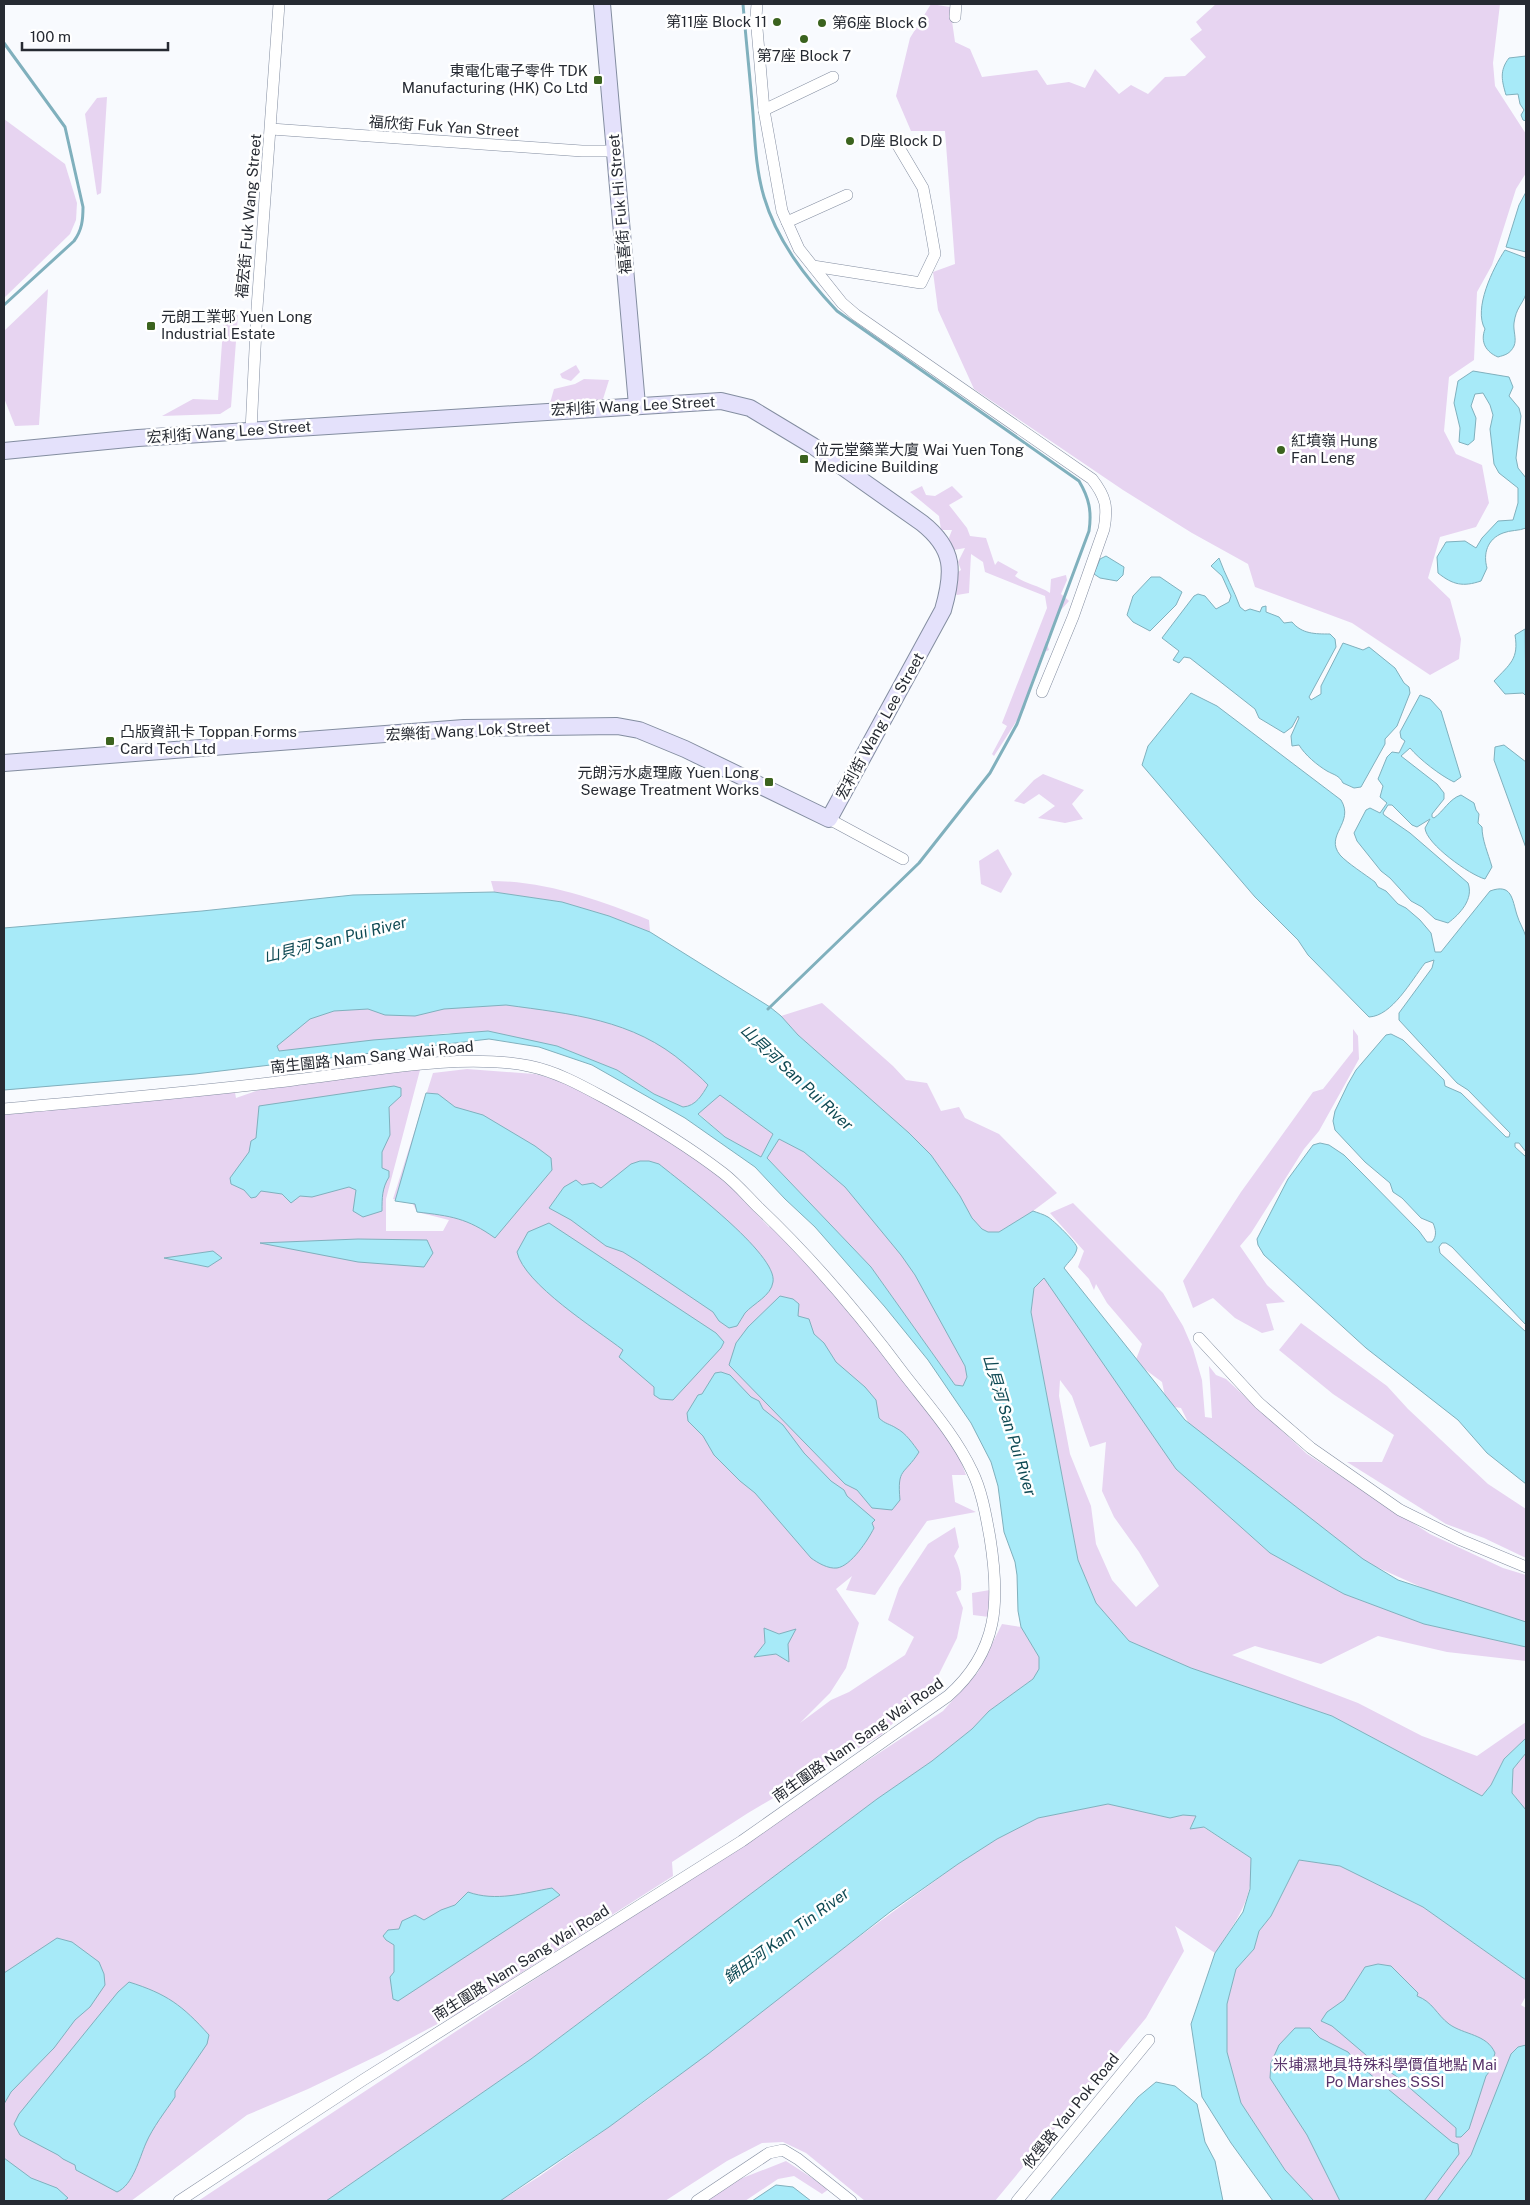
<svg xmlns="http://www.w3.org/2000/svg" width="1530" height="2205" viewBox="0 0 1530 2205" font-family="'Public Sans','Noto Sans TC',sans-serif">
  <rect width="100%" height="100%" fill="#f8fafe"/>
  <!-- green -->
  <g fill="#e7d4f1" fill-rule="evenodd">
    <polygon points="931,4 950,7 955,42 970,49 982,77 1037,70 1047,85 1069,82 1085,88 1095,69 1119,94 1131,85 1148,94 1165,77 1185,76 1206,57 1190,39 1202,30 1196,22 1216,4 1500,4 1493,63 1495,86 1526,134 1526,173 1516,189 1492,265 1477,292 1474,360 1449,377 1444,431 1456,454 1482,465 1489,503 1476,527 1440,537 1428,578 1450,599 1461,639 1459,659 1430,675 1352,623 1255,587 1248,564 1192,533 1123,490 974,389 938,310 933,272 955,264 945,131 911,131 896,96 910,38"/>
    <polygon points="107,97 101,193 97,195 85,114 97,98"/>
    <polygon points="4,119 65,164 77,203 76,220 70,234 4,298"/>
    <polygon points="48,289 39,425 15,426 4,398 4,331"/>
    <polygon points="224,314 238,315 231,407 220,414 162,416 193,399 218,400"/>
    <polygon points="576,365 580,372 571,381 562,378 560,374"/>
    <polygon points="584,379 609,380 598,415 570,415 550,403 554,389 575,384"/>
    <path d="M922,486l4,9 9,1 17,-10 11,11 -14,8 18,23 3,8 16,2 9,27 3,-4 20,11 -3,4c10,8 23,9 35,17l1,-14 15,-4 1,5 -6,14 8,7 -10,11 -13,29 3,9 -7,3 -13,35 -4,20 -31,48 -2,-2 15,-28 -5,-3 45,-115 -2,-12 -60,-24 -2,-10 -12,-8 -2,39 -12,2 -16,-11 20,-14 -3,-8 7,-14 -11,2 -7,-7 5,-13h-11l-2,-14 -29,-24z"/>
    <polygon points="1043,774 1084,790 1072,804 1083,819 1065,823 1038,818 1055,806 1039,794 1024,804 1014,801 1034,780"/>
    <polygon points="998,849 1012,874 1001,893 981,884 979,861"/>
    <path d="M491,881c55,0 108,19 158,39l1,12 -41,-16 -47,-14 -68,-10z"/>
    <path d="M635,987l247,220 83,159 2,11 -4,9 -8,-1 -84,-118 -104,-109 12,-19 -6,-4 -12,22 -36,-20 -27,-24 9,-8 1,-20c-6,10 -12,21 -25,22l-29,-13 -37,-24 -60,-24 -108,-13 -157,17 -13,1 -2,-5 -82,28 -191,16 108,-66z"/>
    <polygon points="822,1003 893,1066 906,1080 927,1083 941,1111 959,1107 965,1118 999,1134 1057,1193 1033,1211 999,1232 988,1232 982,1229 972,1218 960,1196 931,1155 909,1133 798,1035 781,1016"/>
    <polygon points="1353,1029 1358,1036 1359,1059 1319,1131 1304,1149 1251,1233 1240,1246 1267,1285 1285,1302 1266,1304 1274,1330 1262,1333 1235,1318 1213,1298 1193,1308 1183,1281 1241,1192 1313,1092 1323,1089 1353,1051"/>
    <path d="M408,1066l12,4 -34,129v32h57l6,-11 -32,-8 -4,-8 -20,-5 40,-126 34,-4 68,5 49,13 106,64 41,36 38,40 8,-8 91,103 86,122 12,31h-14l3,27 21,10 -49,9 -52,74 -29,-5 6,-14 -16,13 23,34 -13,45 -16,25 -30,30 31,-23 18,-8 56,-37 9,-18 -26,-17 11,-32 29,-44 27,-17 4,20 -5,9c6,12 8,21 7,34l-5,2 7,16 -6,30 -22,44 -54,53 -133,78 -76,49 1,14 -213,136 -81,43 -71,34 -61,26 -116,86h-127v-1097l230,-17 2,11 26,-9z"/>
    <polygon points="1073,1203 1163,1293 1183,1326 1193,1349 1202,1380 1205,1417 1212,1418 1209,1366 1216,1375 1226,1379 1307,1454 1430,1534 1503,1568 1526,1575 1526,1620 1517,1625 1463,1606 1350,1555 1194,1434 1181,1408 1167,1406 1162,1382 1135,1362 1142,1344 1107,1303 1096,1284 1094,1290 1089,1279 1078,1267 1084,1251 1050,1213"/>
    <path d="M1044,1277l132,192 94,84 74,41 80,30 102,23v14l-79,-9 -69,-16 -57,28 -66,-18 -23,9 126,48 64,33 55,20 49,-34v16l-22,21 -13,26 -9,11 -150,-80 -141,-48 -62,-27 -33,-38 -18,-43 -47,-248 3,-24zM1060,1380l12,16 18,51 16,-5 -4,49 12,26 25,35 20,34 -23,21 -24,-27 -16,-36 -5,-38 -21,-52 -11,-58z"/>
    <polygon points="1301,1323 1387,1386 1408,1409 1488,1484 1526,1509 1526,1558 1484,1538 1446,1524 1347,1462 1382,1462 1394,1435 1333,1394 1279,1350"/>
    <polygon points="990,1590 989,1617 973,1615 972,1593"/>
    <polygon points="1002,1624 1021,1627 1039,1657 1039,1669 1033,1679 989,1711 972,1729 932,1761 877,1799 531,2059 326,2201 198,2201 943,1711 978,1672"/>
    <polygon points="1526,1753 1526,1810 1512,1793 1513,1769"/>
    <path d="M1108,1804l62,14 13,-3 14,1 -7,12 13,-1 48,31c4,40 -15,63 -36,95l-40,-27 9,25 -38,67 -151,183h-130l-59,-48 -23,-11 -21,1 -35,18 -62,40h-165l40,-25 111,-79 190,-147 117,-86 39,-25 41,-21z"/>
    <polygon points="1299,1860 1340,1866 1423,1907 1526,1980 1526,1996 1521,2005 1526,2008 1526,2201 1314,2201 1285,2170 1241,2103 1227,2052 1227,2004 1236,1969 1254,1949 1259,1931 1271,1916"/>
    <polygon points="786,2161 829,2189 822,2194 794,2176 778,2179 745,2201 706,2201 740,2179"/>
  </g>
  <!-- water -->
  <g fill="#a7eaf8" stroke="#80b0bd" fill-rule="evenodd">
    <path d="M1526,56v65l-3,-1 -2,-5 3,-5 -4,-6 -2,-10 -12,1c-4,-14 -7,-24 3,-37z"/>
    <polygon points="1526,192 1526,252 1506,247 1519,205"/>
    <path d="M1505,250l21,8c0,10 3,26 0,36 -4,11 -10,14 -12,29 -1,8 3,16 0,23 -4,8 -9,9 -16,11 -12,-5 -18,-15 -13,-28 -12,-20 8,-61 20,-79z"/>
    <path d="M1473,371l36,6 4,10 -4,9 10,12 2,8 -5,42 2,10 8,10v50c-7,3 -16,2 -23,5 -16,6 -20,21 -16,35l-6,13c-18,6 -28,4 -43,-8l-1,-16 9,-15 19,-1 11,7 6,-10 16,-17 15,-1 5,-17v-15l-19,-15 -5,-9 -4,-35 3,-14 -3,-10 -7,-12 -8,1 -4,12 5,12 -2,22 -6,5 -9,-3 1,-14 -6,-25 4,-22z"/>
    <polygon points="1106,556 1124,567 1123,575 1117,581 1100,578 1094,574 1100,559"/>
    <path d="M1219,558c6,17 15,32 21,49l5,4 5,-2 10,3 2,-5 4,-1v6l13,5 5,6 8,-1c10,12 23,12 38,12l5,5 1,8 -27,50 2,3 10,-6v-8l22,-43 20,7 6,-3 26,21 9,15 5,4 1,6 -13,33 -12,13v5l-24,43 -7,1 -11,-5c-4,-8 -9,-8 -16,-12 -10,-6 -22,-16 -28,-26l-7,1 -1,-10 8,-18 -1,-2 -6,11 -8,6 -25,-15 -4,-9 -65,-51 -6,-1 -5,6 -6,-3 6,-9 -17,-13 32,-42 4,-2 7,2 11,13 13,-7 2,-6 -9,-20 -11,-10z"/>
    <polygon points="1151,577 1160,577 1182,592 1176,605 1150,631 1133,622 1127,615 1133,596"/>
    <path d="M1525,629l1,67 -3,-3 -18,1 -11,-13c16,-17 25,-22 21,-46z"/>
    <path d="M1191,693l26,13 124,94c14,23 -17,35 -1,55 7,8 26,20 35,27l3,5 8,4 12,13 8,4 14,12 11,13 4,19h6l49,-61c22,-8 22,8 27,24 2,7 7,15 9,22v215l-7,-9h-4v4l11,10v168l-74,-78 -6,-4h-4l-3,4 1,6 86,79v152l-39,-31 -29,-33 -92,-72 -102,-93 -6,-10 -1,-6 31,-60 25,-34 7,-2 9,2 15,10 16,16 59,60 8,11h5c5,-6 4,-12 1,-19l-12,-5 -19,-20 -9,-6 -3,-9 -25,-21 -30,-32 -2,-9 2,-10 13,-27 8,-14 30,-35 5,-1 12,6 41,40 1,6 16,7 45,44h3l1,-4 -42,-43 -11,-7 -58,-63v-7l33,-45 2,-8 -9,3c-14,18 -33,53 -56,54l-61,-62 -10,-15 -43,-43 -113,-132 6,-19z"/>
    <path d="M1420,695l10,4 11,12 20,66 -7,5c-13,-6 -35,-23 -44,-34l-9,8 36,28 7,9v6l-12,15v3l2,1c10,-7 15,-19 27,-23l13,8 2,7 3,4 -1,9 4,4c0,13 6,26 10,40l-7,12c-15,-4 -59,-35 -60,-51l5,-9 -13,8 -5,-2 -20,-20h-4l-5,8 1,2 26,18 58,50c6,16 -8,31 -20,40l-13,-4 -13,-12 -11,-6 -21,-23 -9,-7 -24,-30 -3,-8 12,-23 4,-2 10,5 7,-10 -7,-6 3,-11 -5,-7 9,-22 5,-5 7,1 6,-12 -4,-3 -1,-6z"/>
    <polygon points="1504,745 1526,762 1526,848 1494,760 1495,747"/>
    <path d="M494,892l68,10 47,14 41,16 120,75 11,9 17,19 111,98 22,22 29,41 12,22 10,11 6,3h11l34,-21c5,2 10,3 15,6 5,3 29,26 29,31 -1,8 -9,14 -13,20l121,152 178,139 35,21 128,42v25l-102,-23 -80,-30 -74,-41 -94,-84 -132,-191 -10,10 -3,24 47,248 18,43 33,38 62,27 141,48 150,80 9,-11 13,-26 22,-21v15l-13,16 -1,24 14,17v170l-103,-73 -83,-41 -41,-6 -28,56 -12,15 -5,18 -18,20 -9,35v48l14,51 44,67 29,31h-41l-42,-58 -29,-46 -11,-73 24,-71 28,-41 7,-23 1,-31 -47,-31 -14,2 6,-13 -13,-1 -13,3 -62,-14 -70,14 -41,21 -39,25 -68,48 -182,142 -99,73 -109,74h-174l205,-142 346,-260 55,-38 40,-32 17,-18 44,-32 6,-10v-12l-18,-30 -3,-16 -1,-36 -2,-13 -11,-30 -6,-46 -7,-24 -20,-39 -43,-63 -43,-53 -70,-80 -30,-28 -30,-32 -70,-49 -93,-53 -53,-18 -50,-8 -294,35 -191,16v-162l198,-17 151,-16zM506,1005c65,9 127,14 179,59 8,7 16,13 23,21 -6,10 -12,21 -25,22l-29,-13 -37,-24 -60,-24 -69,-15 -115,9 -94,11 -2,-5 33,-27 24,-8 34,-2 17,6 30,1 29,-7zM720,1095l53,39 -12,23 -36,-20 -27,-23zM779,1139l25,13 41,35 56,68 14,20 50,91 2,11 -4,9 -8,-1 -84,-118 -104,-109z"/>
    <path d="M394,1086l7,2v8l-12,11 1,28 -8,17v16l7,3v6c-7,11 -7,21 -7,34l-19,6 -10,-6 3,-21 -7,-3 -37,10 -12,-1 -9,7 -9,-9 -21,-3 -5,6 -5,1 -7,-8 -13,-6 -1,-6 19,-26 2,-11 5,-3 3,-32z"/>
    <path d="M426,1093l12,1 17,13 28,8 52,31 16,12 1,12 -57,68c-28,-20 -44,-22 -78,-26l-2,-8 -20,-3z"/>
    <path d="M640,1161h9l10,3c22,18 119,90 114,118 -2,14 -19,21 -28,31 -3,4 -5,9 -8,13l-8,2 -10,-7 -6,-9 -74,-50 -16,-10 -17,-6 -35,-26 -22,-12 15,-21 12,-7 6,5 11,-2 8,5 30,-24z"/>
    <path d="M549,1223l167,110 8,9 -3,6 -48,52 -13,-1 -6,-4v-8l-35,-30 4,-7c-27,-21 -99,-66 -106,-98l11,-20z"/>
    <polygon points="358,1239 427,1240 433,1253 424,1267 358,1262 260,1243"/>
    <polygon points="213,1251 222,1258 208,1267 164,1258"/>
    <path d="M780,1296l13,3 6,5 -1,12 11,3 5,15 10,9 12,19 29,25 11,13 3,18c6,6 11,6 17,10 10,5 17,16 23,24 -15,24 -22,15 -19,48l-8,10 -20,-2 -15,-18 -12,-6 -116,-119 7,-22 12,-16z"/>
    <path d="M721,1372l9,3 21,22 8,4 4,8 20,16 21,28 27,28 13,9 3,6 28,24 -3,3 2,5c-6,12 -23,38 -37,40 -9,1 -19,-5 -26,-10l-56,-65 -15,-12 -26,-26 -11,-19 -15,-15 -1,-8 11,-18 4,-1 13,-21z"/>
    <polygon points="764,1628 779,1634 796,1629 788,1644 789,1662 776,1654 754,1657 765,1643"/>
    <path d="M552,1888l8,7 -162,106 -5,-2 -3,-22 4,-5v-27l-8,-5 -3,-4 5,-6 11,-1 3,-8 13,-6 9,5 17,-10 14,-5 13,-13c28,10 56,1 84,-4z"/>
    <polygon points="57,1938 72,1942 99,1962 104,1974 105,1985 90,2007 75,2020 54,2048 11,2092 4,2104 4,1973"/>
    <path d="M1378,1964l13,2 27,27 -1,3c16,6 19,18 32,28 15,11 38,10 46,29l-2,7 2,4 -9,12 -17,53 -8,8h-5v-9l-60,-52 -23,-15 -41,-35 -11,-5 6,-9 17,-12 21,-33z"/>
    <path d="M129,1982c38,12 53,23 80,53l-2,9 -32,47v6c-10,15 -22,30 -29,46 -7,16 -13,42 -29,49l-41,-22 -1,-5 -12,-6 -5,-4 -38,-20 -6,-11 5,-10 99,-122z"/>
    <polygon points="1295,2028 1310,2028 1320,2038 1348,2052 1359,2065 1452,2142 1458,2144 1459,2154 1424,2201 1340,2201 1307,2135 1270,2078 1271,2063 1279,2045"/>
    <polygon points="1526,2045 1526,2201 1437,2201 1471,2155 1511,2054 1518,2047"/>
    <polygon points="1156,2082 1175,2086 1197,2104 1205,2142 1215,2161 1223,2201 1050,2201 1138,2097"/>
    <polygon points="4,2158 31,2178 57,2188 68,2198 64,2201 4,2201"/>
    <polygon points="776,2185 793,2187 811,2201 752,2201"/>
  </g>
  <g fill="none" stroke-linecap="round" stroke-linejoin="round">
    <!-- stream -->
    <g stroke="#80b0bd" stroke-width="3">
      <path d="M743,4c3,36 7,73 10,110 2,28 3,56 11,83 13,44 42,81 73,114l242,170c10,17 13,30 10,50l-72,193 -27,49 -71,90 -151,146"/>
      <path d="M4,43l61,84 18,80c0,13 -1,23 -9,34l-70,64"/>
    </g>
    <!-- street casing -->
    <g stroke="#838da0" stroke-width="12">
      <g id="street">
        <path d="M757,4l-1,13 8,93 18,101 17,38 43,54 14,12 236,164c14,18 16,28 12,50l-31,88 -31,75"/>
        <polyline points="955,17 956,4"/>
        <polyline points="764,110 833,77"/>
        <polyline points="271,129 582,151 615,151"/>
        <polyline points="787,222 847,195"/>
        <polyline points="813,266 921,283 935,254 928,214 923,188 894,139"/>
        <polyline points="251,431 257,308 279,4"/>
        <polyline points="829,819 903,859"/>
        <path d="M4,1109c97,-9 194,-17 290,-29 71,-8 166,-28 235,-14 30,6 57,22 83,36 38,21 77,45 111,71 13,10 24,23 35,34 54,51 102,108 146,167 24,31 51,61 68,97 10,20 14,45 18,67 10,63 9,113 -42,158l-206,145 -379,239 -184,121"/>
        <polyline points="1199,1338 1259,1403 1311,1448 1400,1510 1461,1540 1526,1567"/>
        <polyline points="697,2201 769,2153 783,2150 798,2159 851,2201"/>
        <polyline points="1017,2201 1149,2040"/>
      </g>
    </g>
    <!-- secondary casing -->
    <g stroke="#838da0" stroke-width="18">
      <g id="secondary">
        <polyline points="602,4 637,405"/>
        <path d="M4,451l134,-13 583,-37 29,7 63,38 109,77c33,26 32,49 21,87l-114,209 -144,-70 -46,-19 -22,-4 -153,2 -460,35"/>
      </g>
    </g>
    <!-- street -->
    <use href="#street" stroke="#fff" stroke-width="11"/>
    <!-- secondary -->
    <use href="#secondary" stroke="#e4e1fb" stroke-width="16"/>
  </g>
  <!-- markers -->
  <g fill="#3b631e" stroke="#fff" stroke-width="2">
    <circle cx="777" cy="22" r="5"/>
    <circle cx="822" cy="23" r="5"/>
    <circle cx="804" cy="39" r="5"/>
    <rect x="593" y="75" width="10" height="10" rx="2.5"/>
    <circle cx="850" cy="141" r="5"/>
    <rect x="146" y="321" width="10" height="10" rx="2.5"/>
    <circle cx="1281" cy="450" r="5"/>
    <rect x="799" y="454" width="10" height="10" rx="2.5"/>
    <rect x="105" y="736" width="10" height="10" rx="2.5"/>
    <rect x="764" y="777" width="10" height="10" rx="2.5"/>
  </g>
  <g text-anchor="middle" stroke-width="5" stroke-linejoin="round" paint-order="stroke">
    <!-- poi labels -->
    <g font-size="15" fill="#262a32" stroke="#fff" text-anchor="start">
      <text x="767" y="27" text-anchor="end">第11座 Block 11</text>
      <text x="832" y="28">第6座 Block 6</text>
      <text x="804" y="61" text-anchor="middle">第7座 Block 7</text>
      <text x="588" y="76" text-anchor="end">東電化電子零件 TDK<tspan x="588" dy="17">Manufacturing (HK) Co Ltd</tspan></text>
      <text x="860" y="146">D座 Block D</text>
      <text x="161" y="322">元朗工業邨 Yuen Long<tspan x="161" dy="17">Industrial Estate</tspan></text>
      <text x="1291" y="446">紅墳嶺 Hung<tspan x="1291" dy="17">Fan Leng</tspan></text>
      <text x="814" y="455">位元堂藥業大廈 Wai Yuen Tong<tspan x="814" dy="17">Medicine Building</tspan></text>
      <text x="120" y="737">凸版資訊卡 Toppan Forms<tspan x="120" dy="17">Card Tech Ltd</tspan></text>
      <text x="759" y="778" text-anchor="end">元朗污水處理廠 Yuen Long<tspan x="759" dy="17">Sewage Treatment Works</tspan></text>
    </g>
    <!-- street labels -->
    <g font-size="15" fill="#262a32" stroke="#fff">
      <text transform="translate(444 127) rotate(4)" y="5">福欣街 Fuk Yan Street</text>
      <text transform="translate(620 204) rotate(-95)" y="5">福喜街 Fuk Hi Street</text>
      <text transform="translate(249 216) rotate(-85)" y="5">福宏街 Fuk Wang Street</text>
      <text transform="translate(633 406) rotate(-3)" y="5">宏利街 Wang Lee Street</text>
      <text transform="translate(229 432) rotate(-4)" y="5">宏利街 Wang Lee Street</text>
      <text transform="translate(880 726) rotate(-61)" y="5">宏利街 Wang Lee Street</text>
      <text transform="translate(468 731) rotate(-3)" y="5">宏樂街 Wang Lok Street</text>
      <text transform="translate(372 1057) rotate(-6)" y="5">南生圍路 Nam Sang Wai Road</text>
      <text transform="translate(858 1740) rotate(-35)" y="5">南生圍路 Nam Sang Wai Road</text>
      <text transform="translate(521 1963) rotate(-32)" y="5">南生圍路 Nam Sang Wai Road</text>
      <text transform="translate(1071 2111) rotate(-51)" y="5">攸壆路 Yau Pok Road</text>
    </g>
    <!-- park labels -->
    <g font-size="15" fill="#59346b" stroke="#fff">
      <text x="1385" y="2070">米埔濕地具特殊科學價值地點 Mai<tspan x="1385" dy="17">Po Marshes SSSI</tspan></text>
    </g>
    <!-- water labels -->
    <g font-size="16" font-style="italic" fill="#0f4a54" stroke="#fff">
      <text transform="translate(335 939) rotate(-14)" y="6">山貝河 San Pui River</text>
      <text transform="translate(797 1077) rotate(43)" y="6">山貝河 San Pui River</text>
      <text transform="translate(1010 1425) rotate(73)" y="6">山貝河 San Pui River</text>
      <text transform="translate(786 1935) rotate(-36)" y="6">錦田河 Kam Tin River</text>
    </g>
  </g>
  <!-- border -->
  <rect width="1530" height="2205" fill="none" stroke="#262a32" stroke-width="10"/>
  <!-- scale -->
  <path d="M22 42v8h146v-8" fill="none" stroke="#262a32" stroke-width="2.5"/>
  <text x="30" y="42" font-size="15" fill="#262a32" stroke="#ffffff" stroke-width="4" paint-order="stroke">100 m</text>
</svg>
